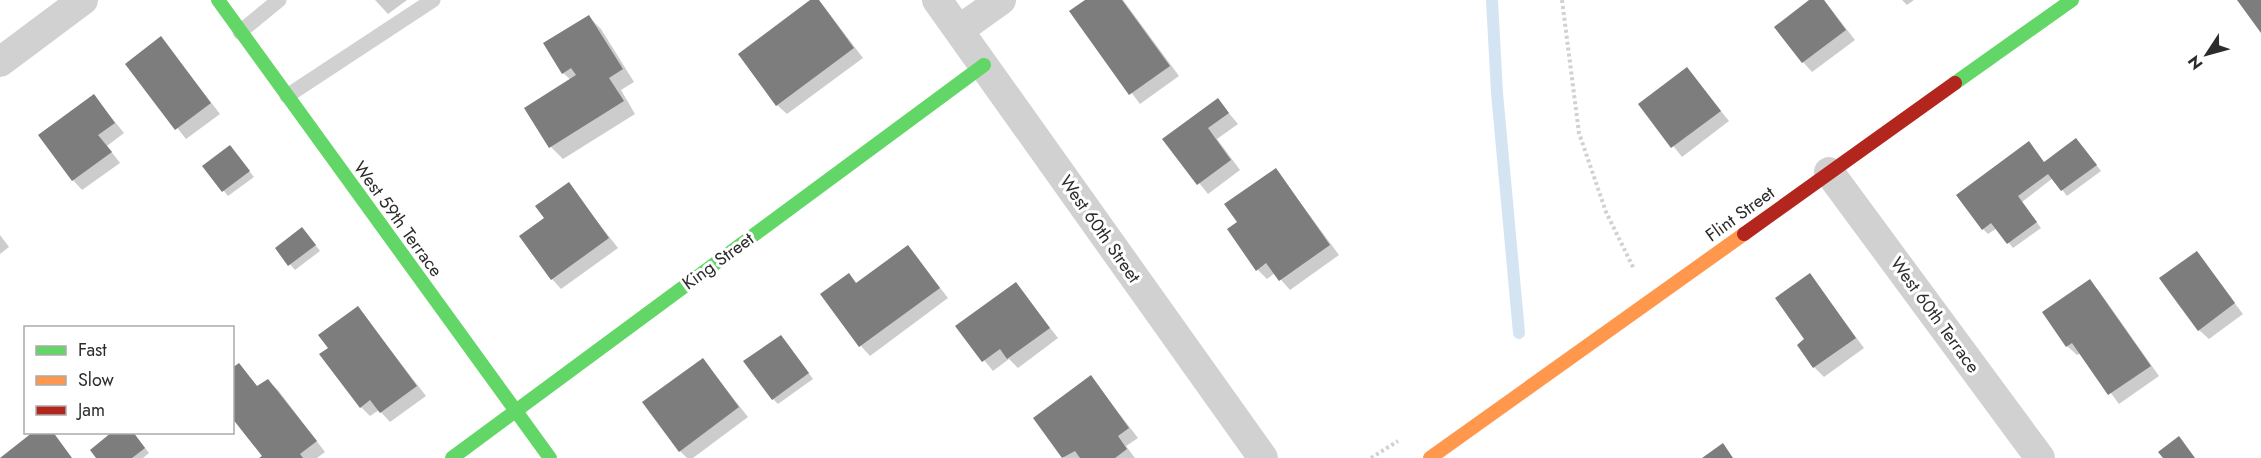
<svg xmlns="http://www.w3.org/2000/svg" width="2261" height="458" viewBox="0 0 2261 458" font-family="Jost,sans-serif">
  <rect width="100%" height="100%" fill="#fff"/>
  <!-- shadow -->
  <g fill="#0003">
    <polygon points="375,0 407,0 388,14"/>
    <polygon points="813,0 818,0 825,8 863,58 787,114 777,105"/>
    <polygon points="1087,0 1123,0 1179,76 1140,104 1071,12"/>
    <polygon points="1812,0 1824,0 1855,40 1812,72 1803,62"/>
    <polygon points="1902,0 1914,0 1907,5"/>
    <polygon points="589,17 601,29 634,82 621,90 635,114 563,159 551,147 571,80 563,73"/>
    <polygon points="161,38 220,114 186,139 127,64"/>
    <polygon points="1687,69 1729,121 1682,157 1640,104"/>
    <polygon points="94,96 124,133 107,146 120,163 82,190 73,180"/>
    <polygon points="1218,100 1238,124 1217,139 1240,170 1208,194 1164,139"/>
    <polygon points="2081,145 2101,171 2067,196 2053,178 2022,202 2041,228 2013,248 1997,228 1988,234 1983,229 2045,164"/>
    <polygon points="234,152 254,177 228,196 205,167"/>
    <polygon points="1276,170 1339,255 1290,290 1275,273 1267,279 1258,270 1239,222"/>
    <polygon points="568,184 618,248 561,289 552,279 546,219"/>
    <polygon points="307,234 320,251 295,270 277,249"/>
    <polygon points="0,235 9,247 0,254"/>
    <polygon points="908,246 948,298 870,356 861,346 848,275 857,284"/>
    <polygon points="2196,253 2243,314 2209,339 2199,330"/>
    <polygon points="1810,275 1864,348 1824,377 1814,367 1806,340"/>
    <polygon points="2090,281 2099,291 2159,376 2119,404 2081,353 2077,355 2067,346"/>
    <polygon points="1016,284 1058,338 1018,368 1009,359 993,371 957,327"/>
    <polygon points="358,308 426,396 390,422 379,410 370,416 361,407 330,348"/>
    <polygon points="786,342 813,379 778,404 773,399"/>
    <polygon points="703,360 748,417 693,458 687,458 680,451"/>
    <polygon points="239,365 258,387 268,381 278,390 325,452 317,458 261,458 264,456"/>
    <polygon points="1091,377 1138,438 1126,446 1135,458 1064,458 1035,418"/>
    <polygon points="133,432 149,453 143,458 98,458"/>
  </g>
  <g fill="none" stroke-linecap="round" stroke-linejoin="round">
    <!-- stream -->
    <polyline stroke="#d4e4f3" stroke-width="12" points="1492,0 1497,93 1519,333"/>
  </g>
  <!-- building -->
  <g fill="#7d7d7d">
    <polygon points="810,0 819,0 854,48 776,106 738,54"/>
    <polygon points="1085,0 1122,0 1170,66 1129,95 1069,11"/>
    <polygon points="1809,0 1824,0 1846,30 1802,63 1774,27"/>
    <polygon points="2237,0 2261,0 2261,33"/>
    <polygon points="589,15 623,69 609,78 624,101 549,148 524,108 576,75 571,68 562,74 543,43"/>
    <polygon points="161,36 211,103 175,130 125,64"/>
    <polygon points="1687,67 1721,111 1671,148 1638,104"/>
    <polygon points="94,94 115,123 98,135 112,152 72,181 38,135"/>
    <polygon points="1218,98 1229,113 1208,128 1231,160 1197,185 1162,139"/>
    <polygon points="2076,138 2097,165 2061,191 2048,174 2018,196 2037,222 2007,244 1991,223 1982,230 1956,195 2029,141 2044,162"/>
    <polygon points="230,145 250,171 222,192 202,166"/>
    <polygon points="1276,168 1330,245 1279,281 1266,263 1256,271 1227,229 1237,222 1224,204"/>
    <polygon points="569,182 609,238 551,280 519,236 544,218 535,206"/>
    <polygon points="302,227 316,245 288,266 275,248"/>
    <polygon points="908,245 940,288 859,347 820,294 849,273 856,283"/>
    <polygon points="2197,251 2235,303 2198,331 2159,278"/>
    <polygon points="1810,273 1856,338 1813,368 1797,345 1804,339 1775,298"/>
    <polygon points="2090,279 2151,366 2108,395 2072,343 2066,347 2042,312"/>
    <polygon points="1016,282 1050,328 1007,359 1000,349 982,362 955,326"/>
    <polygon points="358,306 417,386 380,413 370,400 360,408 319,354 328,348 318,335"/>
    <polygon points="781,335 809,373 772,400 743,361"/>
    <polygon points="703,358 739,407 679,452 642,402"/>
    <polygon points="239,363 257,386 268,379 317,441 300,454 303,458 259,458 262,456 232,418 232,368"/>
    <polygon points="1091,375 1129,428 1118,436 1127,449 1115,458 1080,458 1075,451 1062,458 1033,418"/>
    <polygon points="33,432 53,432 72,458 0,458"/>
    <polygon points="112,432 133,432 145,448 132,458 96,458 90,450"/>
    <polygon points="2179,436 2195,458 2163,458 2158,452"/>
    <polygon points="1723,443 1733,458 1702,458"/>
  </g>
  <g fill="none" stroke-linecap="round" stroke-linejoin="round">
    <!-- path -->
    <g stroke="#d1d1d1" stroke-width="4" stroke-dasharray="3 3" stroke-linecap="butt">
      <polyline points="1562,0 1579,133 1606,212 1634,269"/>
      <polyline points="1371,458 1398,441"/>
    </g>
    <!-- lane -->
    <g stroke="#d1d1d1" stroke-width="15">
      <polyline points="240,32 279,0"/>
      <polyline points="287,96 433,0"/>
    </g>
    <!-- street -->
    <g stroke="#d1d1d1" stroke-width="30">
      <polyline points="937,0 1263,458"/>
      <polyline points="959,30 1001,0"/>
      <polyline points="0,62 83,0"/>
      <polyline points="1829,172 2040,458"/>
    </g>
    <!-- fast -->
    <g stroke="#63d668" stroke-width="14">
      <polyline points="218,0 550,458"/>
      <polyline points="1955,83 2072,0"/>
      <polyline points="452,458 984,65"/>
    </g>
    <!-- slow -->
    <polyline stroke="#ff974d" stroke-width="14" points="1430,458 1744,234"/>
    <!-- jam -->
    <polyline stroke="#b3261e" stroke-width="14" points="1744,234 1955,83"/>
  </g>
  <g text-anchor="middle" stroke-width="6" stroke-linejoin="round" paint-order="stroke">
    <!-- street labels -->
    <g font-size="18" fill="#2c2c2c" stroke="#fff">
      <text transform="translate(1740 214) rotate(-36)" y="6">Flint Street</text>
      <text transform="translate(398 219) rotate(54)" y="6">West 59th Terrace</text>
      <text transform="translate(1100 229) rotate(55)" y="6">West 60th Street</text>
      <text transform="translate(718 261) rotate(-36)" y="6">King Street</text>
      <text transform="translate(1935 315) rotate(54)" y="6">West 60th Terrace</text>
    </g>
  </g>
  <!-- legend -->
  <rect x="24" y="326" width="210" height="108" fill="#ffffff" stroke="#ababab" stroke-width="1.5"/>
  <rect x="36" y="346" width="30" height="9" fill="#63d668" stroke="#ababab" stroke-width="1.5"/>
  <text x="78" y="356" font-size="18" fill="#2c2c2c">Fast</text>
  <rect x="36" y="376" width="30" height="9" fill="#ff974d" stroke="#ababab" stroke-width="1.5"/>
  <text x="78" y="386" font-size="18" fill="#2c2c2c">Slow</text>
  <rect x="36" y="406" width="30" height="9" fill="#b3261e" stroke="#ababab" stroke-width="1.5"/>
  <text x="78" y="416" font-size="18" fill="#2c2c2c">Jam</text>
  <!-- north arrow -->
  <g transform="translate(2207 54) rotate(234)" stroke="#ffffff" stroke-width="4.5" paint-order="stroke">
  <path d="M0-4.5L10 22L0 15L-10 22Z" fill="#2c2c2c"/>
  <text y="-9" font-size="16" font-weight="bold" text-anchor="middle" fill="#2c2c2c">N</text>
  </g>
</svg>
